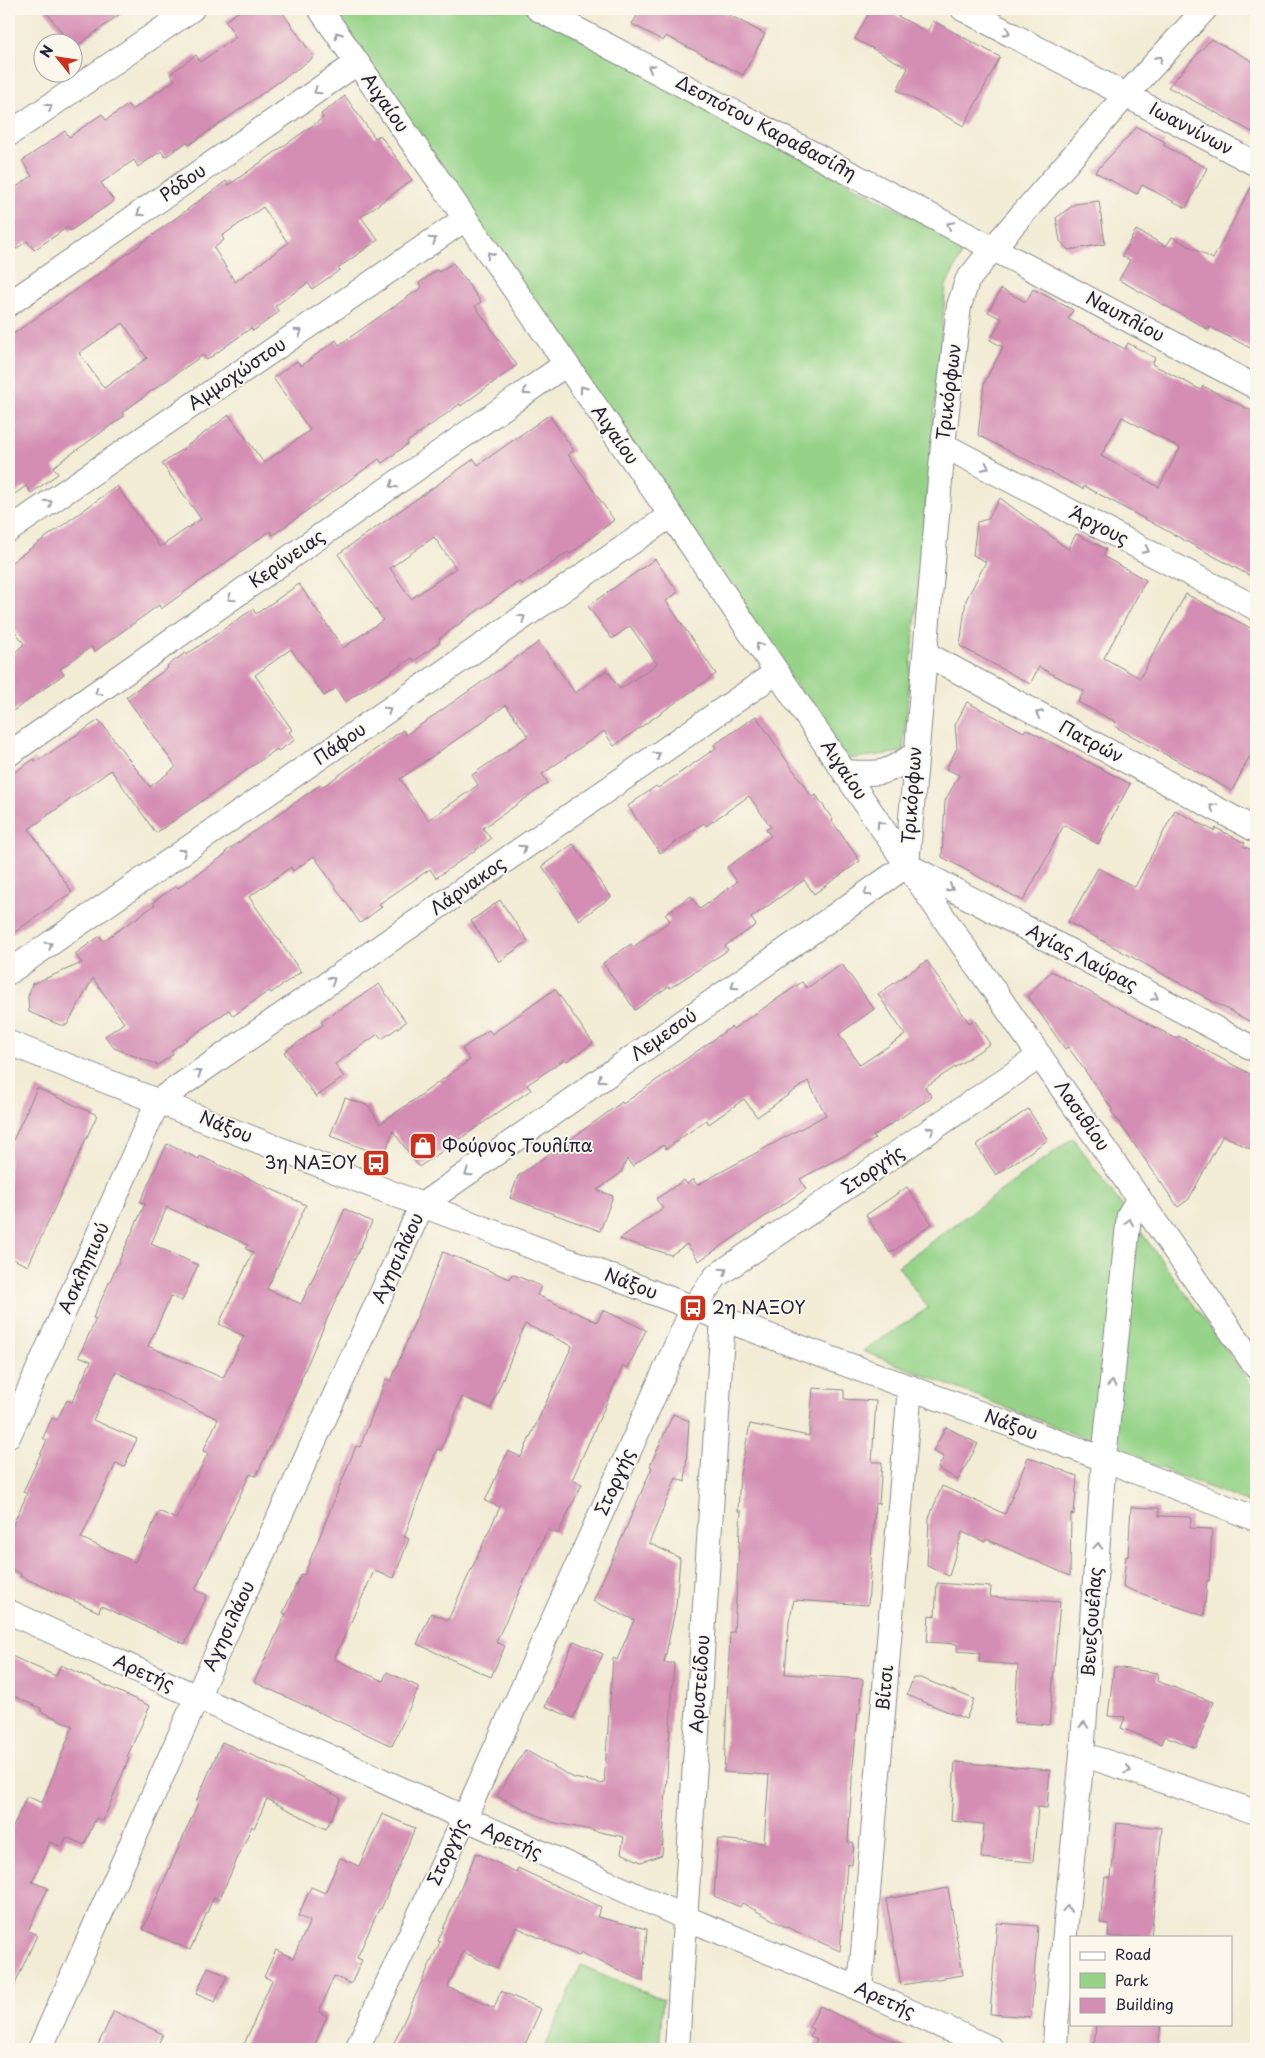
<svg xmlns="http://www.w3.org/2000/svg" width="1265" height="2058" viewBox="0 0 1265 2058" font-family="'Playpen Sans',sans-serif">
  <rect width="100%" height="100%" fill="#fbf7ec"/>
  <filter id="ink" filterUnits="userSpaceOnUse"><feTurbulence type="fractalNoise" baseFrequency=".02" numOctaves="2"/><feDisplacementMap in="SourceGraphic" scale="10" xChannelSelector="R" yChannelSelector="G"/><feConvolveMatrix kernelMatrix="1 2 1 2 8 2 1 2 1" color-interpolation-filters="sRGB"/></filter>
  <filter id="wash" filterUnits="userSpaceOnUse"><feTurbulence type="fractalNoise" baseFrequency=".0096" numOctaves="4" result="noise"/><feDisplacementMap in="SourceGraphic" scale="20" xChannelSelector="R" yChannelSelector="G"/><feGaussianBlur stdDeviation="1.12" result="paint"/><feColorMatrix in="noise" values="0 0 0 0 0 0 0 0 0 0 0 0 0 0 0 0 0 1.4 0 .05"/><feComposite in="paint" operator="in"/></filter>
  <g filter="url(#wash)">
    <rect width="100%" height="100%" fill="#f2ecd5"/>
    <!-- green -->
    <g fill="#96d389" stroke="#5c7a62">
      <polygon points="328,9 524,9 966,246 946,286 903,752 847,759"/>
      <polygon points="1073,1138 1256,1391 1256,1506 863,1351 928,1308 898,1266"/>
      <polygon points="581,1965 663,2000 659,2049 544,2049"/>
    </g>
    <g id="blocks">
      <!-- building -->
      <g fill="#d48db3" fill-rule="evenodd">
        <polygon points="44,9 127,9 74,48 72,42 69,42"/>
        <polygon points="242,9 280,9 314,57 189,145 187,142 165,157 161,151 138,167 134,160 101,183 114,201 70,231 68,227 34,250 27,241 9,254 9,192 32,176 22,161 65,131 69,137 102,114 106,120 128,105 132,110 175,80 170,74 196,55 200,62 236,37 225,21"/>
        <polygon points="641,9 718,9 765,34 743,75 666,36 663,41 632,24"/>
        <polygon points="871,9 885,9 927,32 933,21 1000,57 964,126 897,90 908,68 855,39"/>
        <polygon points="1211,39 1256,63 1256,134 1168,87"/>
        <path d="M345,96l30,42 5,-3 32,45 -51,37 17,23 -40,28 2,2 -28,19 -4,-6 -33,23 4,6 -26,19 -2,-3 -44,32 -4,-5 -53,37 -28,21 2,3 -71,51 5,7 -27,19 -5,-7 -17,12v-161l125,-88 92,-68 3,4 94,-67 -2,-4zM263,207l25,36 -53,39 -21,-34 10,-8 -2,-4zM123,323l24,35 -43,30 -25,-35z"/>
        <polygon points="1137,127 1165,142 1163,145 1207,168 1186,208 1142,185 1137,194 1095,172"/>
        <polygon points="1256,178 1256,351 1210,327 1209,330 1119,280 1130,260 1122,256 1136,230 1166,246 1172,237 1213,259"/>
        <polygon points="1099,201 1105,244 1068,250 1060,241 1056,218 1075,204"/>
        <polygon points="453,263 481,302 475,306 517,365 461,406 460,404 407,442 408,444 382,463 379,459 273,535 270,531 161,609 159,605 94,652 91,647 60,669 64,674 9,714 9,658 24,644 9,622 9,564 117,486 160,547 201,519 162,464 229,415 264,463 310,430 273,378 297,361 301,366 336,340 339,345 422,287 419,283 437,270 439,272"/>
        <path d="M1001,289l25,13 7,-13 40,21 -5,9 57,30 3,-6 27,15 -3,6 49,26 2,-4 53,27v166l-172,-93 -1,3 -105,-54 6,-52 19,-36 -13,-7 12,-21 -14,-7zM1122,417l58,31 -21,39 -58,-31z"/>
        <path d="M549,415l25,36 -6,3 46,66 -44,34 -2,-2 -46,32 -2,-3 -46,32 -35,26 1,3 -26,19 -2,-3 -67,44 -9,-14 -12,8 -33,-47 -36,26 37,55 -3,2 6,8 -17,11 -1,-2 -121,84 -45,-63 -82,59 43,63 -63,44v-160l25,-17 2,3 63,-42 51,67 26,-20 -50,-70 42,-29 -1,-2 18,-13 1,2 67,-46 3,5 43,-30 44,64 40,-28 -45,-66 136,-95 4,6zM434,537l22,31 -45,31 -21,-31z"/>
        <polygon points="1000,498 1068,549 1076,534 1106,549 1103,556 1146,580 1104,658 1140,678 1186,594 1256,631 1256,744 1232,791 1114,726 1116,722 1078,702 1084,691 1039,667 1030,684 960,646 966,600 986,562 973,555 977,522 988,519"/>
        <path d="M655,559l23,33 -12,9 50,73 -102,72 -10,-15 -62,43 6,9 -65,45 8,11 -55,39 -6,-9 -51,35 3,3 -22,16 -46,-67 -21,15 -2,-4 -42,30 52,75 -30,21 -2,-2 -36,25 -4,-6 -58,41 2,3 -15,11 -44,-17 -9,-12 19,-13 -31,-45 -26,47h-7l-31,-13 -1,-15 4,-13 50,-21 -7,-9 25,-18 3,5 52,-36 -2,-3 23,-16 2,2 48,-34 -1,-2 95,-67 2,2 81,-57 3,5 133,-93 36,51 32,-23 13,19 37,-25 -27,-38 -18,13 -24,-33zM506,705l22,31 -56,39 6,10 -50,35 -28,-41z"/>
        <polygon points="967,702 1024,732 1026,729 1130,784 1098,844 1064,825 1023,901 942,857 945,801 959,775 946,769 957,748 955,725"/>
        <polygon points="756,716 812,797 816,795 833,820 832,821 860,861 814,894 804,880 751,918 756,925 725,946 728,950 670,988 669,986 635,1010 603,963 631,944 633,947 670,921 665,914 691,896 700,909 737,882 727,867 771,836 766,830 771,827 749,796 706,826 704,823 660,853 628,806 656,786 658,788 716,748 714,745"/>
        <polygon points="1175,810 1214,831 1216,828 1245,843 1243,846 1256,852 1256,1025 1068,922 1098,868 1135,887"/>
        <polygon points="573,844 611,897 579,920 542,866"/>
        <polygon points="500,900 528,941 499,962 471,921"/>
        <polygon points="927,961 969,1023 974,1020 990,1044 925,1087 932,1097 873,1136 875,1139 800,1179 806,1189 699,1261 687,1244 671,1255 619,1239 663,1208 656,1199 684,1180 687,1184 693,1179 697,1185 826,1115 808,1081 757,1117 744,1099 709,1124 706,1120 666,1149 663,1145 632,1166 627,1159 621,1173 597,1190 613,1196 600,1231 510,1198 518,1176 596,1121 622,1102 623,1104 731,1027 733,1029 802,982 807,988 842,964 874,1009 839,1034 860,1065 905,1035 878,994"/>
        <polygon points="1051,971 1128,1013 1177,1039 1179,1036 1256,1077 1256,1152 1223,1135 1189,1199 1178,1207 1111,1111 1113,1110 1068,1047 1065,1049 1028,996"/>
        <polygon points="379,984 406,1022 382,1039 378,1034 335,1064 344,1077 316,1097 284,1052 323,1025 321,1022"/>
        <polygon points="555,989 593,1043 567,1061 565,1059 527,1085 531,1090 419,1167 393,1131 384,1156 330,1136 345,1098 369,1106 380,1124 470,1060 462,1049 489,1030 492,1034"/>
        <polygon points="37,1088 97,1115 28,1266 9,1257 9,1149"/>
        <polygon points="1028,1109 1048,1140 996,1175 976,1145"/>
        <path d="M167,1144l32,15 1,-3 106,49 -39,84 34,15 44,-95 27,13 -44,95 -28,64 1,1 -45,94 -6,-2 -55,116 12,5 -22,49 -84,-38 -2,6 -79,-36 1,-2 -12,-6v-35l18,-39 -4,-2 24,-52 -4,-2 9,-20 5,2 10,-20 5,2 19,-41 -12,-5 17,-37 -3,-1 52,-114 -5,-2zM167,1207l81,38 -2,4 7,3 -34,72 25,12 -21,42 -75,-32 23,-50 11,5 16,-36 -47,-21zM116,1372l102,47 -15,32 5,2 -32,66 -17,-8 -24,51 -54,-24 35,-75 8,4 13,-28 -44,-19z"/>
        <polygon points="907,1187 932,1224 890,1253 866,1215"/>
        <polygon points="443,1252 510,1279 512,1274 541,1286 537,1295 597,1322 603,1310 646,1330 628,1368 623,1366 572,1480 582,1484 558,1534 548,1529 496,1642 505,1646 491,1677 417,1644 431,1613 448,1620 500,1507 485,1501 508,1451 521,1457 572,1346 525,1324 491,1408 462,1397 441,1450 437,1449 404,1537 409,1539 394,1578 374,1571 334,1659 383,1681 387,1672 419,1687 392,1746 254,1682 286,1614 283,1613 301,1574 304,1575 356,1446 360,1447 386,1379 391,1381"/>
        <polygon points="813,1388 844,1390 844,1399 876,1401 872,1462 882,1462 879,1504 875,1503 868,1605 794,1600 789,1621 785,1674 863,1679 860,1713 858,1713 853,1765 848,1842 854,1843 852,1865 847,1864 840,1951 782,1925 742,1903 740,1907 714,1896 718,1839 764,1843 769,1775 724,1772 730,1632 734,1632 741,1511 738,1511 740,1474 750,1424 809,1436"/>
        <polygon points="673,1414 689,1421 685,1482 676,1478 649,1543 680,1558 676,1606 664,1663 674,1663 662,1855 641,1862 621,1853 624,1837 552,1822 497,1796 525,1750 574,1778 604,1784 613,1658 617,1660 634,1620 593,1601 624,1533 652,1467 650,1466"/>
        <polygon points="946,1427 978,1444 958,1480 938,1468 944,1457 933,1451"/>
        <polygon points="1028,1457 1077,1476 1074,1515 1071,1514 1070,1576 986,1539 985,1542 962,1532 949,1576 927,1566 929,1518 942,1486 1005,1514"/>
        <polygon points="1131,1507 1159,1508 1159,1516 1191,1517 1190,1528 1212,1529 1209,1581 1207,1581 1204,1616 1123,1587 1126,1556 1128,1557"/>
        <polygon points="937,1583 991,1587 990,1597 1060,1602 1049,1725 1014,1722 1018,1665 979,1662 980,1653 957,1651 957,1644 927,1642 929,1615 935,1616"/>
        <polygon points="574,1641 603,1654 573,1718 545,1706"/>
        <polygon points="9,1655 56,1676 61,1665 150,1706 127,1757 129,1758 103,1821 96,1818 84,1845 66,1837 62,1847 50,1842 32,1882 48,1888 28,1931 37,1935 9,1997 9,1836 27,1796 42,1803 73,1726 40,1711 42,1709 9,1694"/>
        <polygon points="1114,1667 1158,1673 1157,1681 1213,1702 1196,1748 1165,1736 1162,1744 1121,1728 1125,1717 1108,1716"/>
        <polygon points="913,1678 921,1678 974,1699 966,1719 907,1695"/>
        <polygon points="222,1742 285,1770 341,1798 326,1829 267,1799 254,1828 252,1826 219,1900 214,1897 190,1950 143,1929 198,1803 196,1802"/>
        <polygon points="955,1762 1050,1770 1047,1808 1038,1807 1033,1862 981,1858 984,1824 951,1821"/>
        <polygon points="382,1814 415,1828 381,1909 379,1909 357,1958 362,1960 351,1984 334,1976 319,2012 327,2016 313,2049 242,2049 272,1980 264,1977 276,1950 293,1958 310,1921 298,1916 311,1887 325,1893 340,1858 359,1866"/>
        <polygon points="1117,1823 1162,1828 1151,1937 1108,1937 1109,1924 1100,1923 1105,1877 1111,1878"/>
        <polygon points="476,1853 516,1872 518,1868 601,1907 597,1917 647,1929 643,1981 581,1953 579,1956 516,1927 497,1968 463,1952 448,1987 494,2008 501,1991 541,2009 523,2049 391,2049 440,1942 438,1941"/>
        <polygon points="948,1888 963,1975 901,1985 886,1899"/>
        <polygon points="997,1923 1038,1926 1031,2017 990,2014"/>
        <polygon points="208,1967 227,1976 215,2002 196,1994"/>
        <polygon points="820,2006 866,2029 911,2049 812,2049 817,2039 810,2036 813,2029 809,2027"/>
        <polygon points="114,2011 163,2034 156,2049 96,2049"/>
        <polygon points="1096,2024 1161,2024 1158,2049 1094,2049"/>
      </g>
    </g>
  </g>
  <g filter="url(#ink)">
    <use href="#blocks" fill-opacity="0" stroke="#8a8788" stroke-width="1"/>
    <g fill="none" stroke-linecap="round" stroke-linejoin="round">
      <!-- minor casing -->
      <g stroke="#8a8788" stroke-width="26">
        <g id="minor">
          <polyline points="320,9 671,515 907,865 1256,1367"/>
          <polyline points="538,9 1256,387"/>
          <polyline points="963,9 1256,164"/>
          <polyline points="9,134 192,9"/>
          <polyline points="9,304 357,63"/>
          <polyline points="943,445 1256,608"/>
          <polyline points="9,530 465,219"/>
          <polyline points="926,654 1256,830"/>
          <polyline points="9,754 566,364"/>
          <path d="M845,772c36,2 40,3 70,-18"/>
          <polyline points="907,865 943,445 959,306 967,281 993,248 1126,95 1205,9"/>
          <polyline points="911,867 1256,1050"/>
          <polyline points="9,972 671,515"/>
          <polyline points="9,1043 422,1205 723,1319 1104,1459 1256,1519"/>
          <polyline points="9,1435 158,1101 777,672"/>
          <polyline points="9,1612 686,1918 860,1989 992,2049"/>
          <polyline points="1082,1754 1256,1812"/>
          <polyline points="860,1989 910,1387"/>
          <polyline points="40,2049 197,1697 422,1205 907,865"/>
          <polyline points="357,2049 464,1819 693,1308 716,1276 1040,1056"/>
          <polyline points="677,2049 723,1319"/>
          <polyline points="1055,2049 1056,2027 1082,1754 1104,1459 1129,1215 1139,1198"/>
        </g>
      </g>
      <!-- minor -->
      <use href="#minor" stroke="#fff" stroke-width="24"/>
    </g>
    <!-- one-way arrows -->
    <defs><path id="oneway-chevron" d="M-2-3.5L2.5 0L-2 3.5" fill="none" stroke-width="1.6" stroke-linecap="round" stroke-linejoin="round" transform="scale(1.25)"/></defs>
    <g stroke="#9c9ca7">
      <use href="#oneway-chevron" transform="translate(1007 32) rotate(28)"/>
      <use href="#oneway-chevron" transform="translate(338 35) rotate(-125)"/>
      <use href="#oneway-chevron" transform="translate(1159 59) rotate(-47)"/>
      <use href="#oneway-chevron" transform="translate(651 68) rotate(-152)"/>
      <use href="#oneway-chevron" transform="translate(317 91) rotate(145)"/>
      <use href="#oneway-chevron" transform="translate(49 107) rotate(-34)"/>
      <use href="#oneway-chevron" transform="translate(140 213) rotate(145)"/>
      <use href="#oneway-chevron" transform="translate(950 225) rotate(-152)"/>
      <use href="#oneway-chevron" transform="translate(433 240) rotate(-34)"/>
      <use href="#oneway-chevron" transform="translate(490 255) rotate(-125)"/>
      <use href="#oneway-chevron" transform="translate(299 332) rotate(-34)"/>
      <use href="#oneway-chevron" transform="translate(583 389) rotate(-125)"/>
      <use href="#oneway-chevron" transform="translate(526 392) rotate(145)"/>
      <use href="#oneway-chevron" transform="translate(986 467) rotate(27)"/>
      <use href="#oneway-chevron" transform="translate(393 485) rotate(145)"/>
      <use href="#oneway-chevron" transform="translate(49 503) rotate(-34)"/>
      <use href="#oneway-chevron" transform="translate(1146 550) rotate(27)"/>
      <use href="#oneway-chevron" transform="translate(231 598) rotate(145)"/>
      <use href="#oneway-chevron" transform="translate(522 618) rotate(-35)"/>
      <use href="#oneway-chevron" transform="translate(759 646) rotate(-124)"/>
      <use href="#oneway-chevron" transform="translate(98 692) rotate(145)"/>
      <use href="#oneway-chevron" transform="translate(388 710) rotate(-35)"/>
      <use href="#oneway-chevron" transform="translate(1039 714) rotate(-152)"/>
      <use href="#oneway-chevron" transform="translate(657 755) rotate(-35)"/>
      <use href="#oneway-chevron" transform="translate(1213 807) rotate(-152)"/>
      <use href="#oneway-chevron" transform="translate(880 824) rotate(-124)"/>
      <use href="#oneway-chevron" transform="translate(523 848) rotate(-35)"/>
      <use href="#oneway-chevron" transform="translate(183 852) rotate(-35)"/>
      <use href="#oneway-chevron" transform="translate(950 888) rotate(28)"/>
      <use href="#oneway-chevron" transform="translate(867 893) rotate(145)"/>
      <use href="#oneway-chevron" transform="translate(49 945) rotate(-35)"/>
      <use href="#oneway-chevron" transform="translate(332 980) rotate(-35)"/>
      <use href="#oneway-chevron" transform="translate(734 986) rotate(145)"/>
      <use href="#oneway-chevron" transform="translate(1155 997) rotate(28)"/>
      <use href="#oneway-chevron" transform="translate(198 1073) rotate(-35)"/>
      <use href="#oneway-chevron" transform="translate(601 1079) rotate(145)"/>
      <use href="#oneway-chevron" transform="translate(931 1130) rotate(-34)"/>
      <use href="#oneway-chevron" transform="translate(468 1173) rotate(145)"/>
      <use href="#oneway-chevron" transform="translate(1129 1222) rotate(-82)"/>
      <use href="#oneway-chevron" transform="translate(724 1271) rotate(-34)"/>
      <use href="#oneway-chevron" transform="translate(1112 1384) rotate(-84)"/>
      <use href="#oneway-chevron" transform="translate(1098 1546) rotate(-86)"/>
      <use href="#oneway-chevron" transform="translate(1084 1725) rotate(-86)"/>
      <use href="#oneway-chevron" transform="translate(1128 1770) rotate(18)"/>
      <use href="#oneway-chevron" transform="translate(1067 1909) rotate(-85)"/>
    </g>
  </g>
  <!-- icons -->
  <defs>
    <g id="shop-square" transform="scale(1.4375)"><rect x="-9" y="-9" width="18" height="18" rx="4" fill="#c8321e" stroke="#fbf7ec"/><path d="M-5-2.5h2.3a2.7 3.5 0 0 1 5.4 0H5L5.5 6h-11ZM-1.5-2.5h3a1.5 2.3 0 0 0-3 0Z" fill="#fff"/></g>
    <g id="bus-square" transform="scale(1.4375)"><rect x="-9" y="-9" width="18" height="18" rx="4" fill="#c8321e" stroke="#fbf7ec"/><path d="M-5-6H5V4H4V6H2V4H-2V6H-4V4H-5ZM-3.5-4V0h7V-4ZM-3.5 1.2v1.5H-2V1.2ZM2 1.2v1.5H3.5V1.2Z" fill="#fff"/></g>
  </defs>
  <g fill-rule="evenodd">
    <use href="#shop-square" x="423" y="1146"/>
    <use href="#bus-square" x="376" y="1163"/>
    <use href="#bus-square" x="693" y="1308"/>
  </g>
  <g text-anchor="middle" stroke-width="4" stroke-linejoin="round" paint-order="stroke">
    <!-- street labels -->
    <g font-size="18" fill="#22223b" stroke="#fbf7ec">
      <text transform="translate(385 103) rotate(55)" y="6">Αιγαίου</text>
      <text transform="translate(766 128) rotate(28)" y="6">Δεσπότου Καραβασίλη</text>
      <text transform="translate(1191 129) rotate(28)" y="6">Ιωαννίνων</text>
      <text transform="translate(183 183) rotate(-35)" y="6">Ρόδου</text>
      <text transform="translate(1125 317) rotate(28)" y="6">Ναυπλίου</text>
      <text transform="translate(237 374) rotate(-34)" y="6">Αμμοχώστου</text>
      <text transform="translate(949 392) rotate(-83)" y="6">Τρικόρφων</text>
      <text transform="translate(615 435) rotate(55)" y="6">Αιγαίου</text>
      <text transform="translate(1099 526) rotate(27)" y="6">Άργους</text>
      <text transform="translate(287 559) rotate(-35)" y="6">Κερύνειας</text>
      <text transform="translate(1091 742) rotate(28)" y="6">Πατρών</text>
      <text transform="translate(340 744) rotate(-35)" y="6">Πάφου</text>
      <text transform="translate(844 770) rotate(56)" y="6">Αιγαίου</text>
      <text transform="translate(912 795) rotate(-86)" y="6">Τρικόρφων</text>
      <text transform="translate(468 886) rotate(-35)" y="6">Λάρνακος</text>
      <text transform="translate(1082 958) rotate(28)" y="6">Αγίας Λαύρας</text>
      <text transform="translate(664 1035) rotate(-35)" y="6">Λεμεσού</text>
      <text transform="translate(1082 1116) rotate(55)" y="6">Λασιθίου</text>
      <text transform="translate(226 1127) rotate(22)" y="6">Νάξου</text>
      <text transform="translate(873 1170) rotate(-34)" y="6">Στοργής</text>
      <text transform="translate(398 1258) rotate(-65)" y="6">Αγησιλάου</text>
      <text transform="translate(84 1268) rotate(-66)" y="6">Ασκληπιού</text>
      <text transform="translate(631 1284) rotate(21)" y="6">Νάξου</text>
      <text transform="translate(1011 1425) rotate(20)" y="6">Νάξου</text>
      <text transform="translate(615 1482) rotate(-66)" y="6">Στοργής</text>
      <text transform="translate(1092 1622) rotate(-86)" y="6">Βενεζουέλας</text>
      <text transform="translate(229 1626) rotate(-65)" y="6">Αγησιλάου</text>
      <text transform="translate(144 1673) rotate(24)" y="6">Αρετής</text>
      <text transform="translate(700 1684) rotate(-86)" y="6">Αριστείδου</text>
      <text transform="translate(885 1688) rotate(-85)" y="6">Βίτσι</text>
      <text transform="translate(512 1841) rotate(24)" y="6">Αρετής</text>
      <text transform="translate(448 1852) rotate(-65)" y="6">Στοργής</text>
      <text transform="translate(885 2000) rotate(24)" y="6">Αρετής</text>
    </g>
    <!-- poi labels -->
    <g font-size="18" fill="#22223b" stroke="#fbf7ec" text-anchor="start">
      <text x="442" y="1152">Φούρνος Τουλίπα</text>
      <text x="357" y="1169" text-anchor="end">3η ΝΑΞΟΥ</text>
      <text x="712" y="1314">2η ΝΑΞΟΥ</text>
    </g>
  </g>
  <!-- margin -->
  <rect width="1265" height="2058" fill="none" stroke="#fbf7ec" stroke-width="30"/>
  <!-- legend -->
  <rect x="1070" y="1936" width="162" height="90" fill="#fbf7ec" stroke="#a4a2a5"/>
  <rect x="1080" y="1952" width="25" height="8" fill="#ffffff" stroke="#a4a2a5"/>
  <text x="1115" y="1960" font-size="15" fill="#22223b">Road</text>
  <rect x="1080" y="1973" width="25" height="15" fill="#96d389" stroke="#a4a2a5"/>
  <text x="1115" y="1986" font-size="15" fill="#22223b">Park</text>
  <rect x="1080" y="1998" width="25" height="15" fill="#d48db3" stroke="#a4a2a5"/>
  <text x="1115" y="2010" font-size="15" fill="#22223b">Building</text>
  <!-- north arrow -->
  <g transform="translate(58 58) rotate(300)"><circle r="24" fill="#fbf7ec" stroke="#a4a2a5"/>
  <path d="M0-4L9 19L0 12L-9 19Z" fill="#c8321e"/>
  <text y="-8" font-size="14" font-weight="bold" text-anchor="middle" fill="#22223b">N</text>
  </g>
</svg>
